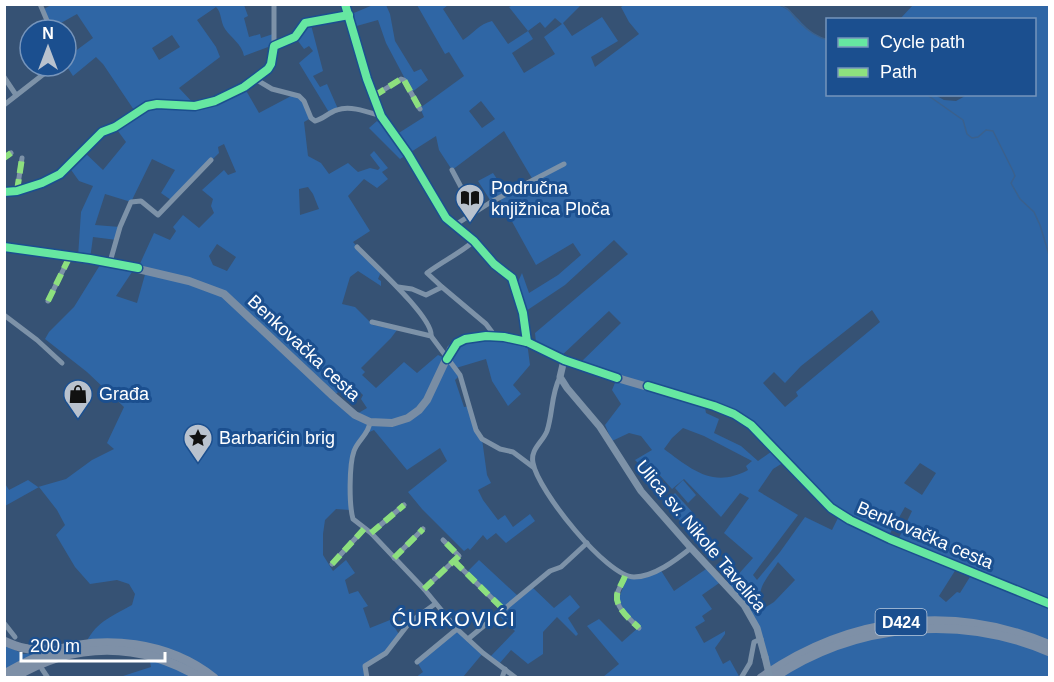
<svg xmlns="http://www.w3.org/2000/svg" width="1054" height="682" viewBox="0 0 1054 682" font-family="Arial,sans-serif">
  <rect width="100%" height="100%" fill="#365274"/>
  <!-- green -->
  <g fill="#2f66a5" fill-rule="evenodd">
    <path d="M53,4l191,1 4,11 -4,2 5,19 11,-3 1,4 12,-4 5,8 16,-6 16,-15 13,50 -10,5 7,11 7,-3 11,25 -8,5 -31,-51 14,-12 -4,-5 -5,3 -9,-12 -51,19c-2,-12 -13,-18 -19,-27 -5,-8 -3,-16 -9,-22l-19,13 19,27 4,10 -41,31 16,17 20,-4 29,-14 15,26 34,-18 6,1 12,22 -7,4 4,34 13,7 8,11 19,-11 10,9 12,-4 8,2 2,-2 -10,-13 4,-4 14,17 -6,4 6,7 -11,9 -13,-9 -16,17 22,35 -17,11 28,30 -3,7 3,2v5l-23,-15 -8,6 -8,27 13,3 18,18 24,5 -6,8 -30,30 4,4 -3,3 14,13 28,-26 13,11 21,-18 9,4c14,-31 53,-20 80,-17l3,23 -17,20 8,9 -13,12 -16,-25 -6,-22 -30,9 4,7 -5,5 9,27 6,-1 12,33 5,36 4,8 -13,7 5,10 15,20 7,-5 8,12 17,-13 5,7 -29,22 -10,-10 -9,7 -4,-5 -13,15 -2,-2 -4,3 -42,-42 -14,-17 39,-31 -7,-13 -33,22 -33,-40 -9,4 -11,16 -4,60 -14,-1 -11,11 -2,14v21l10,16 13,-11 9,13 -10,7 4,14 9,-3 10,15 -5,2 7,20 20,-8 10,16 -6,8 -29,22 2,11h-243l-1,-1 28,-9 -3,-16 -64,-4c11,-25 25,-29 48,-42l3,-11 -6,-10 -12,-4 -27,4 -15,-17 -19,-32 9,-10 -8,-15 -18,-23 -34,19 -1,-24 5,8 19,-10 10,7 28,-8 26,-19 22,-11 -7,-6 17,-36 -37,-35 -42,-33 4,-7 25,-25 26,-42 32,7 -16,24 21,7 9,-32 -8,-3 16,-35 16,7 6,-9 -3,-4 10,-12 16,13 15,-15 -3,-7 2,-7 -11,-9 22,-20 4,5 8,-3 -12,-28 -6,3 1,6 -48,47 -10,-7 14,-23 -23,-11 -21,43 -26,-8 -10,31 25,2 -3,13 -24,-3 -3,22 -12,-2 3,-45 12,-26 -14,-5 -10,-14 13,-17 21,20 23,-28 -11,-15 21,-14 -33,-49 -7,-7 -23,19 -7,-11v-7l27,-20 -16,-24 -25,14 -8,-19zM172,35l8,12 -21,13 -7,-12zM308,187l5,7 6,15 -19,6 -1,-26zM217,244l19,13 -9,14 -14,-6 -4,-9zM349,381l14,14 -2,4 6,9 -12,7 -21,-19z"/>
    <polygon points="373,5 386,5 390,14 395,41 414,72 421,69 428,80 412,92 386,43 378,20 353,27 349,15"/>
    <path d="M417,5h31l-5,4 20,31c11,-7 16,-16 29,-19l16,23 20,-13 -19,-24 4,-2h68l-18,18 9,13 30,-19 16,24 -27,16 4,10 44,-33 -10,-12 -8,-15 3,-2h153c21,5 27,30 50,34l1,55 107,1 9,5 12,1 11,-6 67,-1v-74l-134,-1 13,-14h136v672h-281l-11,-49 -33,-44 11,-6 18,-20 -29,-25 25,-35 -9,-5 -19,24 -37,-38 -12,10 -16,-18 -18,-8 -3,-3 17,-10 -11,-14 -12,-3 -17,8 -7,-16 16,-21 -9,-14 5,-12 -39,-13 43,-42 -12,-12 -50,47 -23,-15 -1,-10 93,-79 -14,-14 -49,45 -42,28 -7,-27 6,-13 7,20 29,-18 23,-20 -8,-12 -37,22 -37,-67 -9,2 -12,-19 15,-8 14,21 26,-14 -29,-49 -52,39 -13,-20 -3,-14 -36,23 -31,-31 8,-7 17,15 30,-19 -4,-9 44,-32 -15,-24 -4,2zM555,18l7,6 -18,13 11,17 -31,19 -12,-20 21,-14 -5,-8 12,-9 5,6zM481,101l14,18 -13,9 -13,-17zM872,310l8,12 -84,70 2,4 -13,11 -22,-24 11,-11 11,11 16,-17zM704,403l47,22 24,24 -17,12 -17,-15 -27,-13 5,-14 -13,-6zM683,428l21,8 48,25 -6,5 2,4c-35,19 -57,-1 -84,-21l8,-11zM786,461l54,53 -8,16 -27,-13 -25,35 -23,28 -4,-5 45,-60 -40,-24 15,-22zM920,463l16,10 -14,22 -18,-12zM905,507l7,4 -15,31 -9,-5zM778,562l17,18 -21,22 -8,5c-15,-14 3,-31 12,-45zM958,566l15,6 -13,21 -3,-1 -11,10 -7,-6z"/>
    <polygon points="683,480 696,495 688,503 675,488"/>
    <polygon points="675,493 695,515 684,525 664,504"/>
    <polygon points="479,560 519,597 532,587 554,608 570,595 580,607 568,618 578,634 576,636 557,617 543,632 543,654 528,664 511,650 499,664 489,658 515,631 497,614 502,609 467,572"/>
    <path d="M709,567l13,14 -20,14 10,14 -10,7 3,5 -10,6 9,16 21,-12v3l-10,14 8,16 7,-4 10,18 -137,-1 16,-13 -32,-38 12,-7 23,23 17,-15c-4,-9 -15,-13 -19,-23 -3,-10 7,-18 5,-28l10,2 25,-9 14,22z"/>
    <polygon points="457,629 483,653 463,677 415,678 423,672 417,662"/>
    <polygon points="5,645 23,654 40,652 5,670"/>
  </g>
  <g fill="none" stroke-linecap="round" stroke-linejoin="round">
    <!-- stream -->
    <g stroke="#3b618d" stroke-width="1.5">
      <path d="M777,4c14,4 13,9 22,18 8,8 18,15 29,18"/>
      <polyline points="926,94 963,120 967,134 972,138 978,137 986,130 993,131 1013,171 1015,176 1011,183 1020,199 1034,212 1040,225 1050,258"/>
    </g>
    <!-- minor -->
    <g stroke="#7d92a8" stroke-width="5">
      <polyline points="40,4 51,30"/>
      <polyline points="345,4 367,79 381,116 408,154 446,218 474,241 494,264 512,278 523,313 527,342"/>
      <polyline points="274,46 274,4"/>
      <polyline points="4,77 16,95"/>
      <path d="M255,79l17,10 27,7 5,5 7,17 4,3c9,-2 14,-9 22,-11 13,-5 31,2 44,6"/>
      <polyline points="374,96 401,79 404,80 420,109"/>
      <polyline points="4,105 54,66"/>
      <polyline points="4,158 11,153"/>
      <polyline points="452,170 461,187 464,189 468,187 482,207"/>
      <polyline points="17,191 22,158"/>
      <polyline points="4,192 17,191 42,183 60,174 102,132 115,127 147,106 157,104 195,106 215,101 244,87 268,69 271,64 274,46 295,37 305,23 349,15"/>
      <polyline points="455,225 491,202 564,164"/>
      <path d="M357,247c14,15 77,71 74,89"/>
      <polyline points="110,262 120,227 131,202 141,201 158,215 211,160"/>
      <polyline points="398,287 412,289 426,295 442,287 486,324 492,332 493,336"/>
      <path d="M442,287l-15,-14c16,-12 32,-19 47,-32"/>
      <polyline points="48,301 70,256"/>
      <polyline points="4,315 37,340 62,363"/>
      <polyline points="372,322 431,336 460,375 476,430 482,439 500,449 513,452 533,467"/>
      <path d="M560,377c-9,17 -7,36 -13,54 -4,11 -17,18 -14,32 5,28 74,114 101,114 20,0 42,-17 57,-29"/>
      <path d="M370,422c-1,12 -12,18 -16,29 -5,14 -5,54 -1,68l18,14 53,56 33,40 26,24 33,25"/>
      <polyline points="371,533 404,505"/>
      <polyline points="394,558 423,529"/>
      <polyline points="454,561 503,609"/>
      <polyline points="332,564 364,529"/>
      <path d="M625,576c-2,6 -7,13 -8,19 -2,13 14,25 22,33"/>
      <polyline points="424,589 459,556 443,540"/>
      <polyline points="4,623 15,637"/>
      <polyline points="468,639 550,571 561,567 587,543"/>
      <polyline points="417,662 457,629"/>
      <polyline points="42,669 48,678"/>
      <polyline points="367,678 365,666 386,653 410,622 435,604"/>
      <polyline points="502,678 505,669"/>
      <polyline points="741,678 750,663 754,642 761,639"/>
    </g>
    <!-- tertiary -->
    <polyline stroke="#7d92a8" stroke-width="7" points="564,360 560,377 567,388 600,427 641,491 691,548 744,605 757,628 765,657"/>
    <!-- secondary -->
    <path stroke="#798da4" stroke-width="8" d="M4,247l113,17 72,17 35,13 109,102 22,19 15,7 22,1 16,-5 11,-8 8,-10 24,-51c14,-15 36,-15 55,-12 23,3 39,16 59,24 49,18 100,30 149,45l20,8 17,11 80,83 19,12 40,19 160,65"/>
    <!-- trunk -->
    <g stroke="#7e90a7" stroke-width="9">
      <path d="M4,641c15,7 27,10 43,8"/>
      <path d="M4,674c15,-8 30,-17 46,-22 54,-18 119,-10 164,26"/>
      <path d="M13,678c61,-37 127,-37 188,0"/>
      <path d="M761,678c87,-61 190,-75 289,-33"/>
      <path d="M773,678c82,-55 186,-65 277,-26"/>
    </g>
    <!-- tertiary-bridge -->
    <polyline stroke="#7d92a8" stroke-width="7" points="765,657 770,678"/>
    <!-- quiet -->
    <g stroke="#8de07e" stroke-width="6" stroke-dasharray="12 6" stroke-linecap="butt">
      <polyline points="374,96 401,79 404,80 420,109"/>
      <polyline points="4,158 11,153"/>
      <polyline points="17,191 22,158"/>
      <polyline points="48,301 70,256"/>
      <polyline points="371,533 404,505"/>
      <polyline points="394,558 423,529"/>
      <polyline points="454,561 503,609"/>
      <polyline points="332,564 364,529"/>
      <path d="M625,576c-2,6 -7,13 -8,19 -2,13 14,25 22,33"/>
      <polyline points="424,589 459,556 443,540"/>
    </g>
    <!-- cycleway casing -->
    <g stroke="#1b4f8f" stroke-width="11">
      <g id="cycleway">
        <polyline points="345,4 367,79 381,116 408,154 446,218 474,241 494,264 512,278 523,313 527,342"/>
        <polyline points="4,192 17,191 42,183 60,174 102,132 115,127 147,106 157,104 195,106 215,101 244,87 268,69 271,64 274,46 295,37 305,23 349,15"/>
        <polyline points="4,247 90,259 138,268"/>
        <polyline points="447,359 457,343 465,339 486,336 504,337 527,342 564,360 617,378"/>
        <polyline points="648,386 714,406 734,414 751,425 831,508 850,520 890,539 1050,604"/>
      </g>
    </g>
    <!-- cycleway -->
    <use href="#cycleway" stroke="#66e7a1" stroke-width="8"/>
  </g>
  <!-- icons -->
  <defs>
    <g id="library-pin" transform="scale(1.5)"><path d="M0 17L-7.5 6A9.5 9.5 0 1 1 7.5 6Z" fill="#b9c2ce" stroke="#1b4f8f"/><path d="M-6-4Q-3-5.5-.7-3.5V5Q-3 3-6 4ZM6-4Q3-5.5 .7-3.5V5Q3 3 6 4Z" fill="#111"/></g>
    <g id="shop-pin" transform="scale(1.5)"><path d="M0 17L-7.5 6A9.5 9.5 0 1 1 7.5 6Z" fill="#b9c2ce" stroke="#1b4f8f"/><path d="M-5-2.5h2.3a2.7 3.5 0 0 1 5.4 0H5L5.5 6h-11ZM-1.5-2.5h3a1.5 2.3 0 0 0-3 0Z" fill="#111"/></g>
    <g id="sight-pin" transform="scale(1.5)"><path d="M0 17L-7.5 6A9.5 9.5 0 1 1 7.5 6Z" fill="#b9c2ce" stroke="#1b4f8f"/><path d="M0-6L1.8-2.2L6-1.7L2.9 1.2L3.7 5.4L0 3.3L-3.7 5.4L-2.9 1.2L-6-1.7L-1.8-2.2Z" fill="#111"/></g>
  </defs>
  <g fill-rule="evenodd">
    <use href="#library-pin" x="470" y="198"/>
    <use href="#shop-pin" x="78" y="394"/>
    <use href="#sight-pin" x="198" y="438"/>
  </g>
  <g text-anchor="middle" stroke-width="6" stroke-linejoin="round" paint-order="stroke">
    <!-- shield labels -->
    <rect fill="#1b4f8f" stroke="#bbcadd" stroke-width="1.5" x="875.5" y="609" width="51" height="26" rx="4.5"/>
    <g font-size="16" font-weight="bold" fill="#fff">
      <text x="901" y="628">D424</text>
    </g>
    <!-- poi labels -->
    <g font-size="18" fill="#fff" stroke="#1b4f8f" text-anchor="start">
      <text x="491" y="194">Područna<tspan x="491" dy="21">knjižnica Ploča</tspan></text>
      <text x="99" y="400">Građa</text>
      <text x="219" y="444">Barbarićin brig</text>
    </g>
    <!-- street labels -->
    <g font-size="18" fill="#fff" stroke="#1b4f8f">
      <text transform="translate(304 348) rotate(43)" y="6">Benkovačka cesta</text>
      <text transform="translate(925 535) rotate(23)" y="6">Benkovačka cesta</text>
      <text transform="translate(701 536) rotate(50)" y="6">Ulica sv. Nikole Tavelića</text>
    </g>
    <!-- neighbourhood labels -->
    <g font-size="20" letter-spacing="1.5" fill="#fff" stroke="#1b4f8f">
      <text x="454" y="626">ĆURKOVIĆI</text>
    </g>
  </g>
  <!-- border -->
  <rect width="1054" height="682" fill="none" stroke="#ffffff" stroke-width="12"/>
  <!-- legend -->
  <rect x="826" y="18" width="210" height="78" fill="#1b4f8f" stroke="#7695bc" stroke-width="1.5"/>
  <rect x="838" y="38" width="30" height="9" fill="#66e7a1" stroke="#7695bc" stroke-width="1.5"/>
  <text x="880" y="48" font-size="18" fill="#ffffff">Cycle path</text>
  <rect x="838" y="68" width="30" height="9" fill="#8de07e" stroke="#7695bc" stroke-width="1.5"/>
  <text x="880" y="78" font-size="18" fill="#ffffff">Path</text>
  <!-- north arrow -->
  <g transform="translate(48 48)"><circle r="28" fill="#1b4f8f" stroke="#7695bc" stroke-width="1.5"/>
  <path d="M0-4.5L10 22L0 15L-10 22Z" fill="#b9c2ce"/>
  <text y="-9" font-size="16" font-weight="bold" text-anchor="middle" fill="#ffffff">N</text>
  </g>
  <!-- scale -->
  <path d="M21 652v9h144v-9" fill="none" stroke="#ffffff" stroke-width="3"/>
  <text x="30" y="652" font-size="18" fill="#ffffff" stroke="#1b4f8f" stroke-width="4.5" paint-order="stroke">200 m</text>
</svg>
